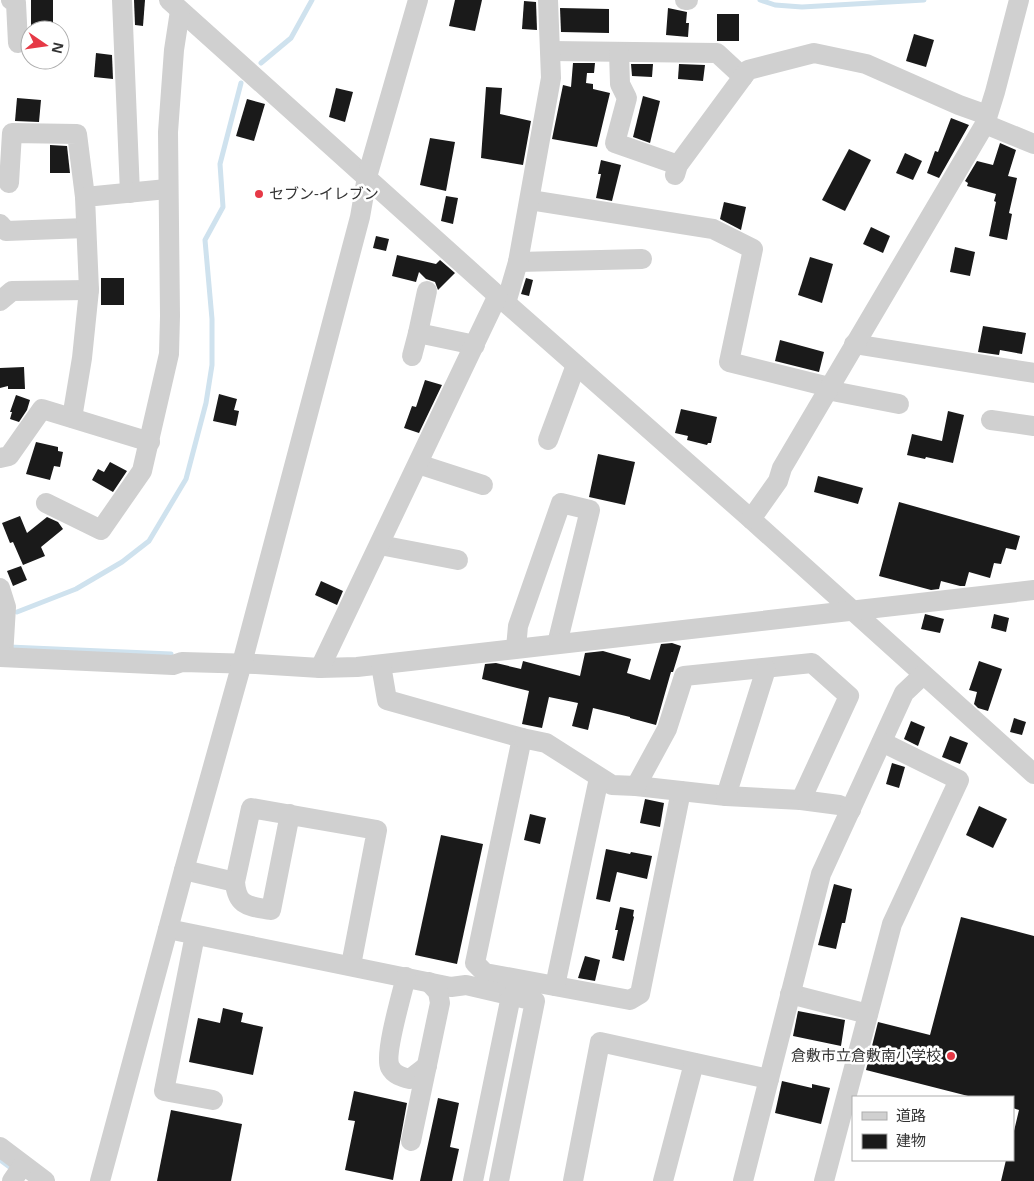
<svg xmlns="http://www.w3.org/2000/svg" width="1034" height="1181" viewBox="0 0 1034 1181" font-family="'Open Sans','Noto Sans JP',sans-serif">
  <rect width="100%" height="100%" fill="#fff"/>
  <g fill="none" stroke-linecap="round" stroke-linejoin="round">
    <!-- stream -->
    <g stroke="#cfe2ee" stroke-width="5">
      <polyline points="760,0 775,5 802,7 924,0"/>
      <polyline points="261,63 291,38 312,0"/>
      <polyline points="17,612 76,589 122,562 149,541 186,479 206,403 212,365 212,319 205,240 223,207 220,164 241,83"/>
      <polyline points="9,647 171,654"/>
      <polyline points="0,1160 15,1171"/>
    </g>
  </g>
  <!-- building -->
  <g fill="#1a1a1a">
    <rect x="31" y="0" width="22" height="30"/>
    <polygon points="134,0 145,0 143,26 135,25"/>
    <polygon points="455,0 482,0 475,31 449,26"/>
    <polygon points="524,1 536,2 537,30 522,29"/>
    <polygon points="560,8 609,9 609,33 561,32"/>
    <polygon points="668,8 687,12 686,23 689,23 688,37 666,35"/>
    <rect x="717" y="14" width="22" height="27"/>
    <polygon points="914,34 934,40 926,67 906,61"/>
    <polygon points="96,53 112,55 113,79 94,77"/>
    <polygon points="573,63 595,63 594,73 587,73 586,83 593,84 593,89 610,93 597,147 552,139 563,85 571,87"/>
    <polygon points="631,64 653,64 652,77 632,76"/>
    <polygon points="679,64 705,65 703,81 678,79"/>
    <polygon points="486,87 502,88 500,114 531,121 523,165 481,158"/>
    <polygon points="336,88 353,92 345,122 329,117"/>
    <polygon points="643,96 660,101 650,143 633,137"/>
    <polygon points="17,98 41,100 39,122 15,121"/>
    <polygon points="247,99 265,104 254,141 236,136"/>
    <polygon points="951,118 969,125 939,178 927,173 935,151 938,152"/>
    <polygon points="430,138 455,142 446,191 420,185"/>
    <polygon points="1000,143 1016,150 1008,176 1017,178 1009,213 1012,214 1007,240 989,236 996,202 994,201 996,194 967,186 968,183 965,181 977,161 993,165"/>
    <polygon points="50,145 67,146 70,173 50,173"/>
    <polygon points="849,149 871,160 845,211 822,200"/>
    <polygon points="905,153 922,161 913,180 896,173"/>
    <polygon points="601,160 621,165 612,201 596,198 601,174 598,174"/>
    <polygon points="446,196 458,198 453,224 441,221"/>
    <polygon points="724,202 746,207 741,230 720,219"/>
    <polygon points="871,227 890,236 883,253 863,244"/>
    <polygon points="376,236 389,239 386,251 373,248"/>
    <polygon points="955,247 975,252 970,276 950,272"/>
    <polygon points="397,255 436,264 440,260 455,273 438,290 435,282 426,279 419,272 416,282 392,276"/>
    <polygon points="810,257 833,264 822,303 798,295"/>
    <rect x="101" y="278" width="23" height="27"/>
    <polygon points="526,278 533,280 529,296 521,294"/>
    <polygon points="983,326 1026,333 1022,354 1000,350 999,355 978,352"/>
    <polygon points="780,340 824,352 819,372 775,361"/>
    <polygon points="24,367 25,389 8,389 8,386 0,388 0,368"/>
    <polygon points="425,380 442,385 419,433 404,428 412,406 416,407"/>
    <polygon points="219,394 237,399 234,410 239,411 236,426 213,421"/>
    <polygon points="16,395 30,400 27,410 19,422 10,419 12,412 10,412"/>
    <polygon points="681,409 717,417 711,443 708,443 707,445 687,440 688,436 675,433"/>
    <polygon points="948,411 964,415 953,463 926,457 925,459 907,455 912,434 942,441"/>
    <polygon points="36,442 58,447 58,451 63,452 60,467 54,466 50,480 26,474"/>
    <polygon points="598,454 635,462 625,505 589,497"/>
    <polygon points="110,462 127,471 113,492 92,480 98,469 104,472"/>
    <polygon points="818,476 863,488 858,504 814,492"/>
    <polygon points="899,502 1020,536 1016,550 1006,548 1001,564 994,563 990,578 969,572 965,586 960,586 941,581 939,589 931,590 879,576"/>
    <polygon points="20,516 27,533 47,517 58,522 63,529 41,547 45,556 23,565 13,542 10,543 2,523"/>
    <polygon points="21,566 27,580 13,586 7,571"/>
    <polygon points="321,581 343,591 337,605 315,595"/>
    <polygon points="925,614 944,619 940,633 921,629"/>
    <polygon points="994,614 1009,618 1006,632 991,628"/>
    <polygon points="672,643 681,646 673,672 671,672 656,725 630,718 630,717 593,708 588,730 572,726 578,703 549,697 542,728 522,724 529,691 482,679 485,664 496,663 521,669 523,661 580,676 585,653 603,651 631,659 627,673 650,680 661,644"/>
    <polygon points="979,661 1002,669 988,711 978,708 974,704 977,692 969,690"/>
    <polygon points="1014,718 1026,722 1022,735 1010,732"/>
    <polygon points="911,721 925,727 918,746 904,739"/>
    <polygon points="950,736 968,743 960,764 942,757"/>
    <polygon points="892,763 905,767 899,788 886,784"/>
    <polygon points="645,799 664,803 660,827 640,823"/>
    <polygon points="979,806 1007,819 993,848 966,835"/>
    <polygon points="530,814 546,818 540,844 524,840"/>
    <polygon points="441,835 483,844 457,964 415,955"/>
    <polygon points="606,849 630,854 631,852 652,856 647,879 617,872 610,902 596,899"/>
    <polygon points="834,884 852,889 845,923 842,923 836,949 818,945"/>
    <polygon points="620,907 634,910 633,916 634,917 624,961 612,958 618,930 615,930"/>
    <polygon points="961,917 1034,936 1034,1181 1001,1181 1006,1160 1013,1160 1013,1135 1019,1110 1013,1108 1013,1097 972,1097 866,1070 878,1022 930,1035"/>
    <polygon points="585,956 600,960 595,981 578,978"/>
    <polygon points="223,1008 243,1013 241,1022 263,1027 253,1075 189,1062 198,1018 220,1023"/>
    <polygon points="798,1011 845,1020 841,1046 793,1036"/>
    <polygon points="782,1081 812,1088 812,1084 830,1088 821,1124 775,1113"/>
    <polygon points="354,1091 407,1103 393,1180 345,1170 355,1121 348,1120"/>
    <polygon points="438,1098 459,1103 450,1147 459,1149 452,1181 420,1181"/>
    <polygon points="171,1110 242,1124 231,1181 157,1181"/>
  </g>
  <g fill="none" stroke-linecap="round" stroke-linejoin="round">
    <!-- minor -->
    <g stroke="#d0d0d0" stroke-width="20">
      <polyline points="11,0 16,3 18,43"/>
      <polyline points="122,0 130,193"/>
      <polyline points="169,0 506,303 751,519 1034,774"/>
      <polyline points="685,0 688,0"/>
      <polyline points="551,51 717,53 743,77"/>
      <polyline points="619,52 620,84 627,98 615,143 678,165"/>
      <polyline points="985,124 1034,144"/>
      <polyline points="675,175 678,165 748,70 814,53 866,64 959,105 987,115"/>
      <polyline points="9,183 12,133 77,134 85,197"/>
      <polyline points="530,200 713,229 753,249 729,362 829,387"/>
      <polyline points="0,224 6,231 86,228"/>
      <polyline points="518,262 642,259"/>
      <polyline points="0,301 12,291 89,290"/>
      <polyline points="506,303 518,262 551,78 548,0"/>
      <polyline points="418,333 427,291"/>
      <polyline points="854,344 1034,373"/>
      <polyline points="412,356 418,333 475,345"/>
      <polyline points="827,390 899,404"/>
      <polyline points="72,418 82,358 89,290 85,197 167,189"/>
      <polyline points="991,420 1034,426"/>
      <polyline points="548,440 576,365"/>
      <polyline points="0,458 9,456 42,409 150,442"/>
      <polyline points="418,464 483,485"/>
      <polyline points="46,503 101,530 142,471 169,354 170,316 168,132 174,50 180,11"/>
      <polyline points="751,519 778,481 782,468 985,124 995,92 1019,0"/>
      <polyline points="380,545 458,560"/>
      <polyline points="0,588 6,607 3,657"/>
      <polyline points="516,648 518,626 561,503 590,510 557,644"/>
      <polyline points="0,657 173,665 182,662 256,664 320,668 357,667 1034,590"/>
      <polyline points="381,665 387,700 522,738 475,963 485,973 630,1000 640,994 681,791"/>
      <polyline points="320,668 498,295"/>
      <polyline points="522,738 546,743 612,785 636,786 726,796 801,800 839,805 851,810"/>
      <polyline points="636,786 667,729 684,676 812,663 849,696 801,800"/>
      <polyline points="726,796 766,669"/>
      <path d="M290,814l-19,96c-22,-4 -34,-3 -36,-28l16,-74 126,22 -26,135"/>
      <polyline points="184,870 235,882"/>
      <polyline points="168,929 451,987 466,985 535,1001 499,1181"/>
      <polyline points="195,935 164,1091 213,1100"/>
      <path d="M406,977c-4,16 -22,78 -16,90 4,8 12,10 20,12l17,-13"/>
      <polyline points="555,986 599,778"/>
      <polyline points="790,994 868,1014"/>
      <polyline points="411,1141 440,1003 438,992 429,982"/>
      <polyline points="0,1147 45,1181"/>
      <polyline points="12,1181 23,1165"/>
      <polyline points="100,1181 184,870 242,663 360,217 367,177 418,0"/>
      <polyline points="473,1181 511,996"/>
      <polyline points="573,1181 600,1042 769,1079"/>
      <polyline points="663,1181 694,1063"/>
      <polyline points="743,1181 821,874 904,693 923,675"/>
      <polyline points="824,1181 892,924 959,780 882,742"/>
    </g>
  </g>
  <!-- markers -->
  <g fill="#e63946" stroke="#fff" stroke-width="2">
    <circle cx="259" cy="194" r="5"/>
    <circle cx="951" cy="1056" r="5"/>
  </g>
  <g text-anchor="middle" stroke-width="5" stroke-linejoin="round" paint-order="stroke">
    <!-- poi labels -->
    <g font-size="15" fill="#333" stroke="#fff" text-anchor="start">
      <text x="269" y="199">セブン-イレブン</text>
      <text x="941" y="1061" text-anchor="end">倉敷市立倉敷南小学校</text>
    </g>
  </g>
  <!-- legend -->
  <rect x="852" y="1096" width="162" height="65" fill="#ffffff" stroke="#adadad"/>
  <rect x="862" y="1112" width="25" height="8" fill="#d0d0d0" stroke="#adadad"/>
  <text x="896" y="1121" font-size="15" fill="#333333">道路</text>
  <rect x="862" y="1134" width="25" height="15" fill="#1a1a1a" stroke="#adadad"/>
  <text x="896" y="1146" font-size="15" fill="#333333">建物</text>
  <!-- north arrow -->
  <g transform="translate(45 45) rotate(103)"><circle r="24" fill="#ffffff" stroke="#adadad"/>
  <path d="M0-4L9 19L0 12L-9 19Z" fill="#e63946"/>
  <text y="-8" font-size="14" font-weight="bold" text-anchor="middle" fill="#333333">N</text>
  </g>
</svg>
